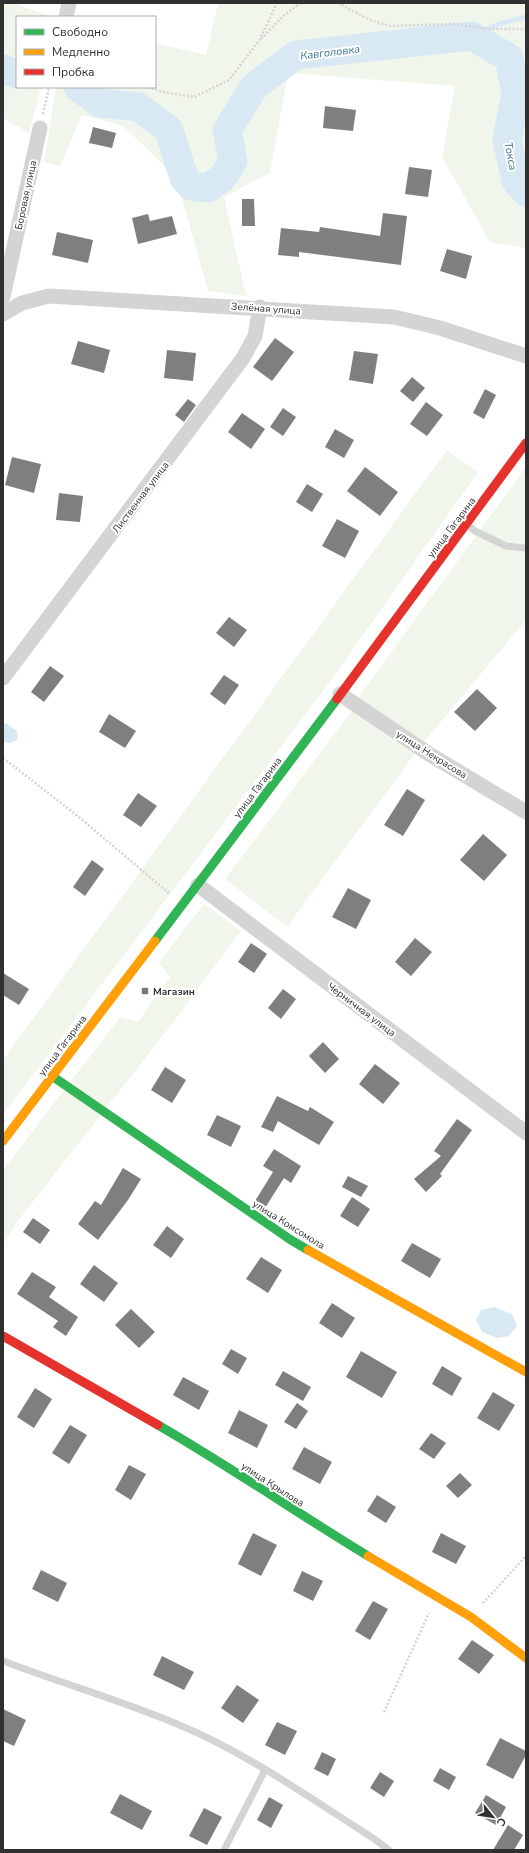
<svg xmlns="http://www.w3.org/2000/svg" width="529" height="1853" viewBox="0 0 529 1853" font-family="'Nunito Sans',sans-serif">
  <rect width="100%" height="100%" fill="#fff"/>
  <!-- green -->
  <g fill="#f1f6ec">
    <polygon points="3,3 13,3 53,17 17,17 17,87 41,87 29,133 3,118"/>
    <polygon points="218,3 526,3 526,248 490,242 442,157 455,86 288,73 270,173 224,197 246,296 208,291 176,177 123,126 82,115 60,166 44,162 56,87 155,87 155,43 206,55"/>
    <polygon points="447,450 478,472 327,686 3,1115 3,1060"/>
    <polygon points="526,467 526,620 423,743 357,699"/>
    <polygon points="352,710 416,752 287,927 225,879"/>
    <polygon points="204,904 241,931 175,1020 17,1222 3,1245 3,1170 120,1017 138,1022 170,977 159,963"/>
  </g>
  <!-- water -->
  <g fill="#d9e9f3">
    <polygon points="3,723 6,723 17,731 18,739 10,743 3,742"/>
    <polygon points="494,1307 512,1314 517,1326 509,1336 497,1338 482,1332 476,1320 481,1310"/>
  </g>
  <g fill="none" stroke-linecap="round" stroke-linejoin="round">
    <!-- stream -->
    <polyline stroke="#d9e9f3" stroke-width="5" points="472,36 499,24 526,17"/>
    <!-- river -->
    <g stroke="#d9e9f3" stroke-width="29">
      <polyline points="3,69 17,74"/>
      <polyline points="78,87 100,103 139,107 169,130 184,178 191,186 208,188 222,178 233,161 227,130 254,87 296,55 472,36 509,58 516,92 507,140 516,181 526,192"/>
    </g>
  </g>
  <!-- building -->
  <g fill="#7f7f7f">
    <polygon points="325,106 356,110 353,131 323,128"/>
    <polygon points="93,127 116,133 112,148 89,143"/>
    <polygon points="409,167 432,170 428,197 405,194"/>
    <polygon points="242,199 254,199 255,226 242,226"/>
    <polygon points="383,213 407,216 401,265 299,252 299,257 278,255 281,228 319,232 320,227 380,236"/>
    <polygon points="148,214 150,221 172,216 177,234 138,244 132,218"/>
    <polygon points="57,232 93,240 88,263 52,255"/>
    <polygon points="447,249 472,256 466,279 440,271"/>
    <polygon points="275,338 294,352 272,381 253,367"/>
    <polygon points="78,341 110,350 104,373 71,364"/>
    <polygon points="167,350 196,353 193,381 164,378"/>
    <polygon points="354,351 378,354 373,384 349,380"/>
    <polygon points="412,377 425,388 413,402 400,391"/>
    <polygon points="485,389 496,395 484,419 473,413"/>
    <polygon points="188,399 196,405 184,422 175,415"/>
    <polygon points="426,402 443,415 427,436 410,424"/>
    <polygon points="283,408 296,417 283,436 270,427"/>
    <polygon points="242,413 265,429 251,449 228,432"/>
    <polygon points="335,429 354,440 344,458 325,447"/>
    <polygon points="12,457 41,464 34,493 5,485"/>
    <polygon points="365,467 398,492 380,516 347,491"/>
    <polygon points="307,484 323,494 312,512 296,502"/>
    <polygon points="59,493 83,496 80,522 56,520"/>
    <polygon points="337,519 359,531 345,558 322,546"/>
    <polygon points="229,617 247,630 234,647 216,633"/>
    <polygon points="50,666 64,676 44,702 31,692"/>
    <polygon points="224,675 239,685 225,705 210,694"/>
    <polygon points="477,689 497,708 475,731 454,712"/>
    <polygon points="109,714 136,731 125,748 99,732"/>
    <polygon points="407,789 425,800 403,836 384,825"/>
    <polygon points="138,793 157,806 141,827 123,815"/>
    <polygon points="483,834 507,855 484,881 460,860"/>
    <polygon points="92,860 104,869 85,896 73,887"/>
    <polygon points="348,888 371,900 356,929 332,917"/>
    <polygon points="415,938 432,952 411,976 395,962"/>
    <polygon points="251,943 267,954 254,973 238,962"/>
    <polygon points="3,973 29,989 19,1005 3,995"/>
    <polygon points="283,989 296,999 281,1019 268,1008"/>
    <polygon points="323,1042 339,1059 325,1073 309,1056"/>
    <polygon points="375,1064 400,1083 383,1104 359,1084"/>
    <polygon points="165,1067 186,1080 172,1103 151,1090"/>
    <polygon points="277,1096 308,1111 310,1107 334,1122 319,1145 278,1121 273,1132 261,1127"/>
    <polygon points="217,1115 241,1126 231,1147 207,1135"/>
    <polygon points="457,1119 472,1130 440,1174 442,1176 426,1192 414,1179 441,1156 434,1151"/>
    <polygon points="274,1149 301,1166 291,1183 284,1178 265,1208 255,1201 273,1172 263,1166"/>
    <polygon points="123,1168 141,1179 128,1200 98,1240 78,1224 95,1201 101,1205"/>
    <polygon points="348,1176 368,1186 361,1197 342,1187"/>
    <polygon points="352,1197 370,1209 358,1227 340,1216"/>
    <polygon points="33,1218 50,1230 40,1244 23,1232"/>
    <polygon points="167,1226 184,1239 171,1258 153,1245"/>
    <polygon points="412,1243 441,1259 430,1278 401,1261"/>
    <polygon points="261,1257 282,1270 268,1293 246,1279"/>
    <polygon points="94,1265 118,1283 104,1302 80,1284"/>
    <polygon points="32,1272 56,1287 49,1297 78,1317 66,1336 53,1327 58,1321 17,1294"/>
    <polygon points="332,1303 355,1318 342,1338 319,1323"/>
    <polygon points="131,1309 155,1332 139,1348 115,1325"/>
    <polygon points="231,1349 247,1358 238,1374 222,1364"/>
    <polygon points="361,1351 397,1372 382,1398 346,1377"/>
    <polygon points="442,1366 462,1378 452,1396 432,1384"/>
    <polygon points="283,1371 311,1387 303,1401 275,1385"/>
    <polygon points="183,1377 209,1391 199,1410 173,1395"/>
    <polygon points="35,1388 52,1399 34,1428 17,1417"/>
    <polygon points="493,1392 515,1405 499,1431 477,1418"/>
    <polygon points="297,1403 308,1411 296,1429 284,1422"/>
    <polygon points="239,1410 268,1425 257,1448 228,1433"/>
    <polygon points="70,1425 87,1435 69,1464 52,1453"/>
    <polygon points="431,1433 446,1443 434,1459 419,1449"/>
    <polygon points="304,1447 332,1462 320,1484 292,1469"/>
    <polygon points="129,1465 146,1474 131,1500 115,1490"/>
    <polygon points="460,1473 472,1485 458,1498 446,1486"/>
    <polygon points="377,1495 396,1507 386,1523 367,1511"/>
    <polygon points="253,1533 277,1545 261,1576 238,1564"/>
    <polygon points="441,1533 466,1546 456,1564 432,1552"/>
    <polygon points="41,1570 67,1583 58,1602 32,1589"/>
    <polygon points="302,1571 323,1581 313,1601 293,1591"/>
    <polygon points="373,1601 388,1609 370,1640 355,1631"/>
    <polygon points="472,1640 494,1655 479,1674 458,1659"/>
    <polygon points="162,1656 194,1672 184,1690 153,1675"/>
    <polygon points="237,1685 259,1700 243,1723 221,1708"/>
    <polygon points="3,1709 26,1720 14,1746 3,1741"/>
    <polygon points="277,1722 297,1731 285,1755 265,1745"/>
    <polygon points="500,1738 526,1751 526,1755 513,1779 486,1765"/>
    <polygon points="322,1752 336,1759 328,1776 314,1769"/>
    <polygon points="440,1768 456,1777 449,1790 433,1781"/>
    <polygon points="380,1772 394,1781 384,1797 370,1788"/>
    <polygon points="120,1794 152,1811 142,1830 110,1813"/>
    <polygon points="486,1795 506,1807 496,1825 475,1813"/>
    <polygon points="269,1797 283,1805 271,1828 257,1820"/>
    <polygon points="204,1808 222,1817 207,1845 189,1836"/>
    <polygon points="508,1825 523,1835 514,1850 493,1850"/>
  </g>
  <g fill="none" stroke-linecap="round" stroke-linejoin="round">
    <!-- path -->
    <g stroke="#d4d4d4" stroke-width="2.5" stroke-dasharray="2 2" stroke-linecap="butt">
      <polyline points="338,3 370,20 390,26 455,24 487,29 526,29"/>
      <polyline points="261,39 283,16 301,3"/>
      <polyline points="148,87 162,92 194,97 229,80 259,41 277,3"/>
      <polyline points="43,114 49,87"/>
      <polyline points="3,758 74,813 170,894"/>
      <polyline points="483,1603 526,1556"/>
      <polyline points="384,1712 429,1613"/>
    </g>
    <!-- lane -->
    <g stroke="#d4d4d4" stroke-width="7">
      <polyline points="469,526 475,531 506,546 526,548"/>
      <path d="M3,1661c58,22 117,39 174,63 70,29 133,74 196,114l16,12"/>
      <polyline points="224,1850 265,1770"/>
    </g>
    <!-- street -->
    <g stroke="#d4d4d4" stroke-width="15">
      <polyline points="66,17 69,3"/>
      <polyline points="3,297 40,128"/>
      <polyline points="3,314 22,303 49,296 394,317 440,328 526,356"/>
      <polyline points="3,678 243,358 255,336 260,307"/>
      <polyline points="340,694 429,754 526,812"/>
      <polyline points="198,885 526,1133"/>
    </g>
    <!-- fast -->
    <g stroke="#30b455" stroke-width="9">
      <polyline points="155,941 337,699"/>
      <polyline points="52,1076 291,1240 308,1250"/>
      <path d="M158,1425c71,41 139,88 210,131"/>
    </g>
    <!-- slow -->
    <g stroke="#ff9f0a" stroke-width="9">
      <polyline points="3,1141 155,941"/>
      <polyline points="308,1250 526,1372"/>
      <polyline points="368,1556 471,1617 526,1658"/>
    </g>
    <!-- jam -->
    <g stroke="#e5322d" stroke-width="9">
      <polyline points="337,699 526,443"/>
      <polyline points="3,1336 158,1425"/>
    </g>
  </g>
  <!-- markers -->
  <rect fill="#787878" stroke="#fff" stroke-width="1.5" x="141" y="987" width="8" height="8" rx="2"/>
  <g text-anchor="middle" stroke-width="4" stroke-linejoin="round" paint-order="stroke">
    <!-- street labels -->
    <g font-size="10" fill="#303030" stroke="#fff">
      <text transform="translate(25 195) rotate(-78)" y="4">Боровая улица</text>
      <text transform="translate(266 308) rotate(4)" y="4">Зелёная улица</text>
      <text transform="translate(140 497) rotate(-53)" y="4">Лиственная улица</text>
      <text transform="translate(451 527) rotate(-53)" y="4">улица Гагарина</text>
      <text transform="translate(432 754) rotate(32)" y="4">улица Некрасова</text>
      <text transform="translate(257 787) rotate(-53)" y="4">улица Гагарина</text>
      <text transform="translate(362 1009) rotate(37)" y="4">Черничная улица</text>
      <text transform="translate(62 1045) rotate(-53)" y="4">улица Гагарина</text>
      <text transform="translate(289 1224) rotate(32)" y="4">улица Комсомола</text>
      <text transform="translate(273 1484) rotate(33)" y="4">улица Крылова</text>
    </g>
    <!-- poi labels -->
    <g font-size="10" font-weight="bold" fill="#303030" stroke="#fff" text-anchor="start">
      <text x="153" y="995">Магазин</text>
    </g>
    <!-- water labels -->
    <g font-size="11" font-style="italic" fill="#397497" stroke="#fff">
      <text transform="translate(330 52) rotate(-7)" y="4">Кавголовка</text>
      <text transform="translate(511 156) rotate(80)" y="4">Токса</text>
    </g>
  </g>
  <!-- border -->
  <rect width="529" height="1853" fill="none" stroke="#303030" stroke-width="8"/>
  <!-- legend -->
  <rect x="16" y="16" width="140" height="72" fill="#ffffff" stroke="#acacac"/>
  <rect x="24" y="29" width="20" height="6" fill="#30b455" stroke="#acacac"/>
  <text x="52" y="36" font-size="12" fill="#303030">Свободно</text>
  <rect x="24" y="49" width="20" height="6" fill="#ff9f0a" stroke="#acacac"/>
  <text x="52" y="56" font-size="12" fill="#303030">Медленно</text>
  <rect x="24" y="69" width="20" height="6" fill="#e5322d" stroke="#acacac"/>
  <text x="52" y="76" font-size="12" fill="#303030">Пробка</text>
  <!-- north arrow -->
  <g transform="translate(493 1817) rotate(120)" stroke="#ffffff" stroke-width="3" paint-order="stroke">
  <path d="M0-3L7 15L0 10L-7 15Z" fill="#303030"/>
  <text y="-6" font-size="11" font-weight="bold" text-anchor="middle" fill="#303030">С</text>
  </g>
</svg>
